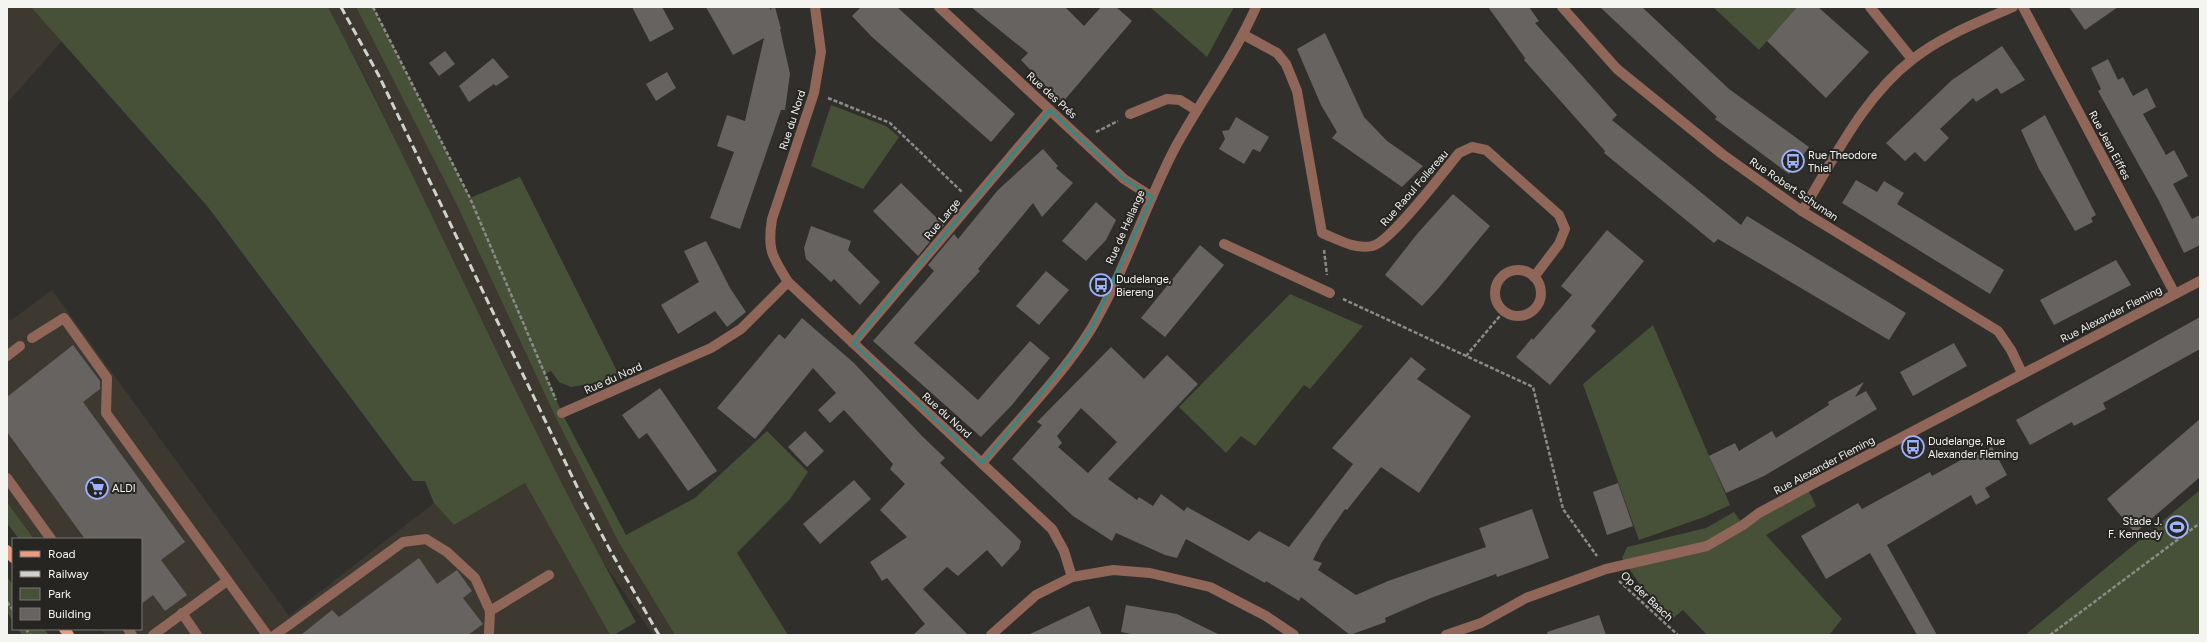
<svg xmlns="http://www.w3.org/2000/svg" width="2207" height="642" viewBox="0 0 2207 642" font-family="Figtree,sans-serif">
  <rect width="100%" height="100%" fill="#302f2c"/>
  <!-- built -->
  <g fill="#3d3930">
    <polygon points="7,7 31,7 62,41 7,103"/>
    <polygon points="328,7 356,7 456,203 555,416 619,543 675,635 653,635 599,556 535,430 366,79"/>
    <polygon points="52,290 289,616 434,503 454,525 525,483 610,635 105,635 101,629 141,629 141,539 34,539 7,502 7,317 10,321"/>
  </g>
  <!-- green -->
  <g fill="#465137">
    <path d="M31,7h297c107,203 195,415 308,615l-22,13h-4l-85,-152 -71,42 -20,-22 -9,-22h-12l-205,-274z"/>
    <polygon points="356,7 373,7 470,198 520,177 621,379 571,387 559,382 551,371 545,374 562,413 626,535 695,498 767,431 808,472 790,499 737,553 788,635 675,635 619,543 555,416 456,203"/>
    <polygon points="1150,7 1234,7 1207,57"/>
    <polygon points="1713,7 1797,7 1759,50"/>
    <polygon points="831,105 886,126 899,137 863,189 811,166"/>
    <polygon points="1290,294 1363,326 1310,389 1304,385 1255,446 1241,436 1226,453 1179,407"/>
    <polygon points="1653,325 1730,505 1704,517 1639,540 1583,384"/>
    <polygon points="1807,487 1816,506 1766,535 1842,619 1829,635 1707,635 1683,610 1672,619 1643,589 1622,558 1627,547 1706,528 1734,512 1743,525"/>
    <polygon points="2200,490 2200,635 2025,635"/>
    <polygon points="7,502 34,539 19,539 7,523"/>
    <polygon points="7,577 13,585 13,621 7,612"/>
    <polygon points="18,629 44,629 49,635 22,635"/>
  </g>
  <!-- building -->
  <g fill="#676361" fill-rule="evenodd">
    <polygon points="632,7 662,7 674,29 650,42"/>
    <polygon points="706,7 769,7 771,10 772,7 775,7 781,29 780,29 790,74 785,110 781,110 740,229 710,218 734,152 717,146 727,115 745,121 764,38 733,55"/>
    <polygon points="861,7 897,7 1015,114 991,142 872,37 852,16"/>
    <polygon points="971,7 1065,7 1084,26 1101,7 1116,7 1132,21 1062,103 1021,60 1028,53"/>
    <polygon points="1488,7 1529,7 1539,21 1535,23 1617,115 1612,120 1741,225 1747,216 1906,313 1889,340 1718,239 1714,243 1604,153 1605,151 1524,60 1525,58"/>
    <polygon points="1600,7 1642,7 1729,89 1809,147 1789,174 1715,119 1717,117"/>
    <polygon points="1797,7 1818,7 1869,52 1826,98 1767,41"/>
    <polygon points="2069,7 2118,7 2085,30"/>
    <polygon points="1325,33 1364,117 1387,141 1423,166 1402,187 1332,138 1337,132 1321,105 1297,49"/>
    <polygon points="2002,46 2025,80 2001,94 1997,88 1976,102 1973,98 1940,129 1949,138 1925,162 1915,152 1905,161 1886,143 1952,80"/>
    <polygon points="445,51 455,64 439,76 429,63"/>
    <polygon points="493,58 509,77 496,86 494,84 469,102 459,86"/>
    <polygon points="2108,59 2118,80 2123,77 2133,96 2147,88 2156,107 2143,114 2166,155 2174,150 2188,176 2173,184 2192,219 2200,215 2200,245 2184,253 2159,201 2098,91 2101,89 2091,68"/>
    <polygon points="667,72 676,88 656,101 646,84"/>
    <polygon points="2045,115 2096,215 2091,218 2093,222 2075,231 2039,169 2021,130"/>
    <polygon points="1236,117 1269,137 1260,152 1253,149 1244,164 1219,149 1225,139 1222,131 1229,130"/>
    <polygon points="1043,149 1058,166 1056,168 1073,183 1042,217 1033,203 978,269 980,271 914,343 978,400 1030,341 1050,358 1012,405 981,437 873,341 934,271 928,265 954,234 958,239 998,190"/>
    <polygon points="1856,180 1877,192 1884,181 1904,193 1897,204 2004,270 1990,294 1842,203"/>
    <polygon points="901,183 944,225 918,256 873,211"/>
    <polygon points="1453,194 1490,226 1437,290 1422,306 1385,275 1417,234"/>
    <polygon points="1096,202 1116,220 1106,240 1086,261 1062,241"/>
    <polygon points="811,226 851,241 848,250 880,282 860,305 834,279 831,282 806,259 804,248"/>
    <polygon points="1607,230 1644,261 1591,326 1596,331 1550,385 1516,357 1532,338 1533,340 1572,295 1561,286"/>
    <polygon points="706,241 730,288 746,312 727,327 715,311 678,334 661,305 699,282 684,251"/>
    <polygon points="1200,245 1224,265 1165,337 1141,318"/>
    <polygon points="2116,260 2131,285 2054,325 2040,300"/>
    <polygon points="1046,271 1069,290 1039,325 1016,306"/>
    <polygon points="2200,317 2200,349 2103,403 2106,409 2074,426 2072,422 2030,445 2016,420"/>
    <polygon points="802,318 854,363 922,436 945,458 940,463 1021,541 1019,549 1002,567 987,550 958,576 947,567 923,589 968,635 913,635 925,624 887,578 882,581 870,562 907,537 880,510 905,484 890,469 893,464 844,410 830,423 818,410 836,393 813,368 755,439 717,408 779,334 785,339"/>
    <polygon points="1954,343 1967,366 1913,396 1900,372"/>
    <polygon points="73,345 100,381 100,389 83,402 185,542 161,560 187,595 165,611 153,595 141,604 141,539 85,539 7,432 7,397"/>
    <path d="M1111,347l33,32 23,-24 31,29 -90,95 29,21 2,-3 14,9 8,-12 23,17 3,-4 62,34 10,-10 30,16 64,-83 -21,-16 79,-91 15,12 -9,10 54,37 -52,77 -38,-26 -34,43 -2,-1 -23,33 -9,18 9,3 -4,7 38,25 32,-14 98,-34 -7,-19 53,-19 17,49 -52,19 -1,-3 -65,24 -46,20 1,4 -36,13 -49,-38 -2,4 -33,-20 -1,2 -79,-44 -9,19 -12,-3 -49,-22 -4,8 -39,-25 -61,-57 30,-34 -5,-3zM1081,408l36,34 -29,31 -30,-26 4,-4 -5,-7z"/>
    <polygon points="1864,382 1855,397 1866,391 1877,409 1764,476 1726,493 1709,456 1735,443 1739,451 1772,431 1776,438 1829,405 1828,402"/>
    <polygon points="660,388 717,471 688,491 647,433 639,439 622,415"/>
    <polygon points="2200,419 2200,477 2135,533 2107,499"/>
    <polygon points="805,431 824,451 807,467 788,447"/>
    <polygon points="1992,447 2007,475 1985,488 1990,497 1976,505 1971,495 1887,545 1937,635 1917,635 1870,553 1826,579 1801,536 1858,503 1862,509 1930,472 1932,476 1970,455 1972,458"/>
    <polygon points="854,480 871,499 820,544 803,524"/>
    <polygon points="1618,483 1633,526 1607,535 1593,492"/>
    <polygon points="419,558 437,584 457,570 472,591 463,598 483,624 468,635 301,635 332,610 339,617"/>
    <polygon points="1126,605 1177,614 1220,635 1136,635 1121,632"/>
    <polygon points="1089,606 1102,635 1028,635 1064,618"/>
    <polygon points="1599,615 1606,635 1548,635 1547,632"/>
  </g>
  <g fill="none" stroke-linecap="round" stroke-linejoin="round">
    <!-- path -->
    <g stroke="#8b8b88" stroke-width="2.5" stroke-dasharray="4 2" stroke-linecap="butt">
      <polyline points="373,7 470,198 556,400"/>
      <polyline points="828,98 890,123 962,192"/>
      <polyline points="1096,132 1118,121"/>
      <polyline points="1324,250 1327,275"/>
      <polyline points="1343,299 1533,387 1563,509 1597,556"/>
      <polyline points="1466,356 1504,311"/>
      <polyline points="1619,581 1678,635"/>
      <polyline points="7,602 13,610"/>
      <polyline points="26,629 30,635"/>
      <polyline points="2050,635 2200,523"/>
    </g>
    <!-- service -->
    <g stroke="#906659" stroke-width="10">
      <polyline points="1130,114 1167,99 1180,100 1196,110"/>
      <polyline points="1224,244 1330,293"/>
      <polyline points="32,338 64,318 107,378 106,413 267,635"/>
      <polyline points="7,356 20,346"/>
      <polyline points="7,478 51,539"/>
      <polyline points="490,611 549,575"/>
      <polyline points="182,613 197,635"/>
      <polyline points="128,629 132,635"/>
      <polyline points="153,635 227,581"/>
      <polyline points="275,635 403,542 426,539 447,552 475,578 490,611 489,633"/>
    </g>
    <!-- minor -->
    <g stroke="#906659" stroke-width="10">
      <path d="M815,7l6,45 -7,41 -42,126c-5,31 0,37 16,63l264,247 12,22 8,26"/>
      <polyline points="939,7 1124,179 1152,197"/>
      <polyline points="1562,7 1617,69 1722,154 1802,211 1998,331 2011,350 2022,373"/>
      <polyline points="1870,7 1912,59"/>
      <polyline points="2023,7 2175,294"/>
      <path d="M1244,35l33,18 9,11 11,27 25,142c15,6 33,17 50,13 18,-3 72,-75 87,-93l13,-6 14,3 73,65 6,14 -6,15 -25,33"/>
      <path d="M1802,211c32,-52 61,-114 111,-152 29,-23 66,-37 100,-52"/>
      <circle cx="1518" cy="293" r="23"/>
      <polyline points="853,343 1050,110"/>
      <polyline points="562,413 711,348 741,329 788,282"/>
      <path d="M982,463c36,-43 80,-87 109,-134 34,-57 53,-122 84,-181 26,-48 59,-91 81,-141"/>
      <polyline points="991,635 1036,595 1072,577 1113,570 1150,573 1210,587 1266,616 1294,635"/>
      <polyline points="1446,635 1481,623 1526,598 1606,569 1707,546 1743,525 1759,513 1807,487 2200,281"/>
    </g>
    <!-- primary -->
    <g stroke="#ef9a7f" stroke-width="10">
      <polyline points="7,550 13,558"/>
      <polyline points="64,629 69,635"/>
    </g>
    <!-- rail -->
    <polyline stroke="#d1d1ce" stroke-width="3" stroke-dasharray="8 4" stroke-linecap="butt" points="341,7 379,76 583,499 611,552 659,635"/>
  </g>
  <!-- marked area -->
  <path fill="none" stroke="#318982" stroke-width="3" stroke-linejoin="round" d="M1050,110l74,69 28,18 -61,132 -21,29 -88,105 -129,-120z"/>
  <!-- icons -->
  <defs>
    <g id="bus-ring" transform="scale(1.15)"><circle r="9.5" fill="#262522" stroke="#9eb3fd" stroke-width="1.5"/><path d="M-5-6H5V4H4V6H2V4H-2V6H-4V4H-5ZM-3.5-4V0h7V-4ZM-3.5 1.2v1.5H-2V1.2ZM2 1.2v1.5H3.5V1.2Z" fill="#9eb3fd"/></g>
    <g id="supermarket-ring" transform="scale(1.15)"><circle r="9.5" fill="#262522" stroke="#9eb3fd" stroke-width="1.5"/><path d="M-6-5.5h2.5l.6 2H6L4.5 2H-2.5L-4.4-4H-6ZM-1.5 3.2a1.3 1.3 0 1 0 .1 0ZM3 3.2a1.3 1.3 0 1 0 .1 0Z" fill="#9eb3fd"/></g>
    <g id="stadium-ring" transform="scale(1.15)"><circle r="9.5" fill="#262522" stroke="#9eb3fd" stroke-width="1.5"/><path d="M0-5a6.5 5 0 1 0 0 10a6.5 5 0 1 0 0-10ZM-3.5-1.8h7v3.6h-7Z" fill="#9eb3fd"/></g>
  </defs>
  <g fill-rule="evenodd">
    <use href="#bus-ring" x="1793" y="161"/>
    <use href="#bus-ring" x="1101" y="285"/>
    <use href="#bus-ring" x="1913" y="447"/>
    <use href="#supermarket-ring" x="97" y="488"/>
    <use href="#stadium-ring" x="2177" y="527"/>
  </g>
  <g text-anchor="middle" stroke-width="4" stroke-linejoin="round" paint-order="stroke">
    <!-- street labels -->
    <g font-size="11" fill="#f4f4f1" stroke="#262522">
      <text transform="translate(1052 95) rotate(42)" y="4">Rue des Prés</text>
      <text transform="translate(792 120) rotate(-72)" y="4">Rue du Nord</text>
      <text transform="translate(2110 145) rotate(62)" y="4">Rue Jean Eiffes</text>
      <text transform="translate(1414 188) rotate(-49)" y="4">Rue Raoul Follereau</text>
      <text transform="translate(1794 189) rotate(34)" y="4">Rue Robert Schuman</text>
      <text transform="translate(942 219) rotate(-50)" y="4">Rue Large</text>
      <text transform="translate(1125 227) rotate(-66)" y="4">Rue de Hellange</text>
      <text transform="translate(2111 314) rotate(-27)" y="4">Rue Alexander Fleming</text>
      <text transform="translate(613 378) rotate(-24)" y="4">Rue du Nord</text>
      <text transform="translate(947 415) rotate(42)" y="4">Rue du Nord</text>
      <text transform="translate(1824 465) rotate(-28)" y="4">Rue Alexander Fleming</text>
      <text transform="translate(1647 596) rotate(43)" y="4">Op der Baach</text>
    </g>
    <!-- poi labels -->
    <g font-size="11" fill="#f4f4f1" stroke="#262522" text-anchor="start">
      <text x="1808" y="159">Rue Theodore<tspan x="1808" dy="13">Thiel</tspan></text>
      <text x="1116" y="283">Dudelange,<tspan x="1116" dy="13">Biereng</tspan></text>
      <text x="1928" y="445">Dudelange, Rue<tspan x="1928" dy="13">Alexander Fleming</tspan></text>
      <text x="112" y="492">ALDI</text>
      <text x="2162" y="525" text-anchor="end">Stade J.<tspan x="2162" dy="13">F. Kennedy</tspan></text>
    </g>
  </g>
  <!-- border -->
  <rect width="2207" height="642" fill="none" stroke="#f4f4f1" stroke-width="16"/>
  <!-- legend -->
  <rect x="12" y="538" width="130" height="92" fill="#262522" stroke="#787875"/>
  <rect x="20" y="551" width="20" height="6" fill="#ef9a7f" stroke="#787875"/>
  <text x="48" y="558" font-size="12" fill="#f4f4f1">Road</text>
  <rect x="20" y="571" width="20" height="6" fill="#d1d1ce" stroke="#787875"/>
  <text x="48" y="578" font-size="12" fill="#f4f4f1">Railway</text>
  <rect x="20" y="588" width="20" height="12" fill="#465137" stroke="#787875"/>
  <text x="48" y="598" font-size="12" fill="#f4f4f1">Park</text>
  <rect x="20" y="608" width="20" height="12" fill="#676361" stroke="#787875"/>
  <text x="48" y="618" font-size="12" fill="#f4f4f1">Building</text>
</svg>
